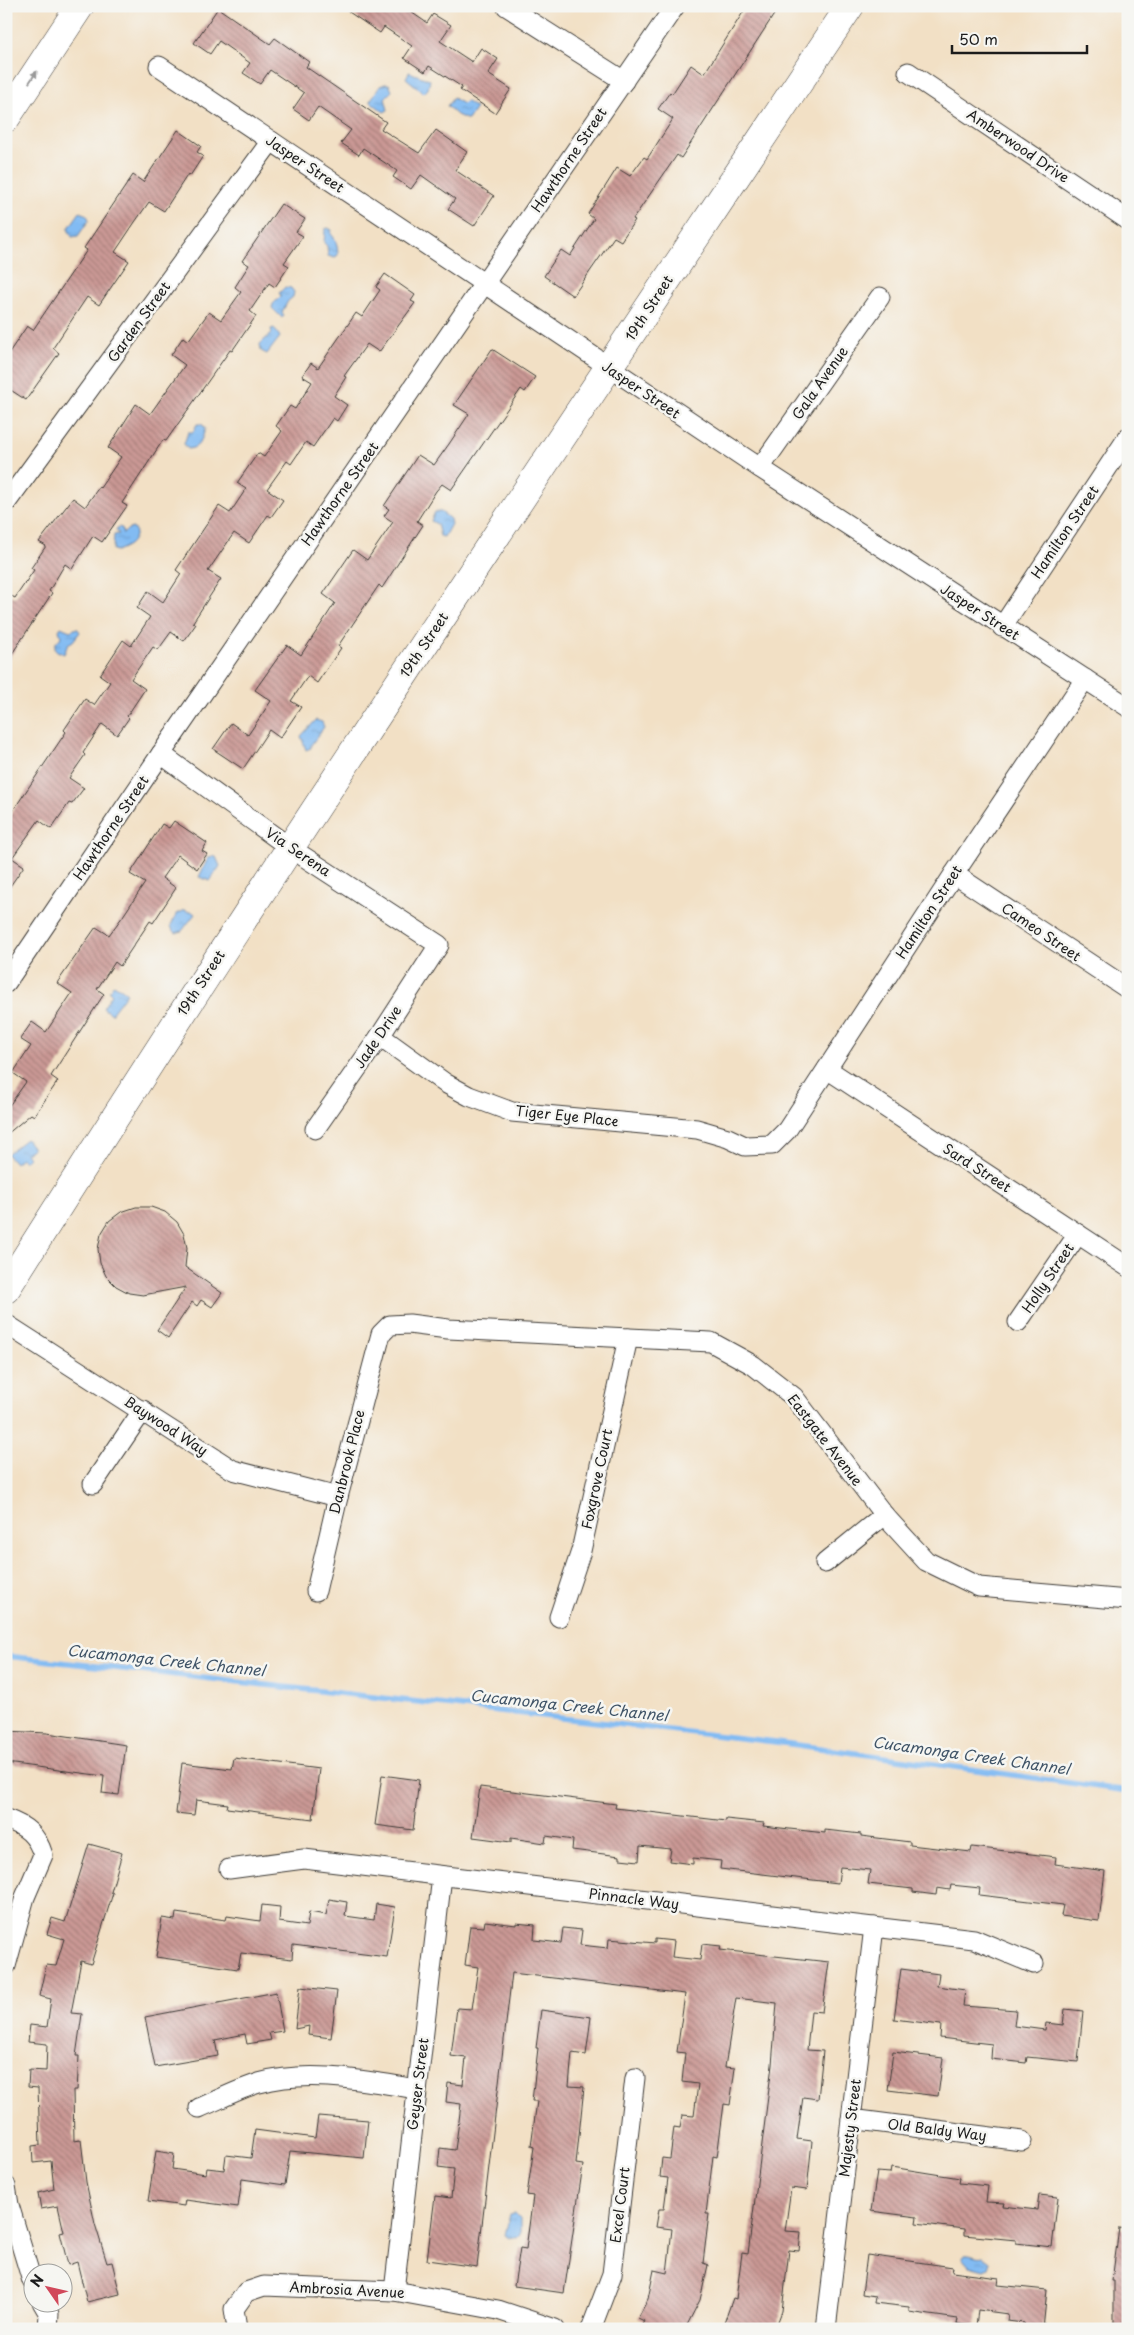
<svg xmlns="http://www.w3.org/2000/svg" width="1134" height="2335" viewBox="0 0 1134 2335" font-family="'Playpen Sans',sans-serif">
  <defs>
    <pattern id="water-ripples" width="26" height="14" patternUnits="userSpaceOnUse" patternTransform="scale(1.25)"><rect width="26" height="14" fill="#82bbf3"/><path d="M2 4q2-2 4 0t4 0M15 11q2-2 4 0t4 0" fill="none" stroke="#70a0d0"/></pattern>
    <pattern id="building-back-hatch" width="6" height="6" patternUnits="userSpaceOnUse" patternTransform="scale(1.25)"><rect width="6" height="6" fill="#cb9995"/><path d="M-1 5l2 2M0 0l6 6M5-1l2 2" fill="none" stroke="#a47c79"/></pattern>
  </defs>
  <rect width="100%" height="100%" fill="#f6f6f2"/>
  <filter id="ink" filterUnits="userSpaceOnUse"><feTurbulence type="fractalNoise" baseFrequency=".02" numOctaves="2"/><feDisplacementMap in="SourceGraphic" scale="10" xChannelSelector="R" yChannelSelector="G"/><feConvolveMatrix kernelMatrix="1 2 1 2 8 2 1 2 1" color-interpolation-filters="sRGB"/></filter>
  <filter id="wash" filterUnits="userSpaceOnUse"><feTurbulence type="fractalNoise" baseFrequency=".0096" numOctaves="4" result="noise"/><feDisplacementMap in="SourceGraphic" scale="20" xChannelSelector="R" yChannelSelector="G"/><feGaussianBlur stdDeviation="1.12" result="paint"/><feColorMatrix in="noise" values="0 0 0 0 0 0 0 0 0 0 0 0 0 0 0 0 0 1.4 0 .05"/><feComposite in="paint" operator="in"/></filter>
  <g filter="url(#wash)">
    <rect width="100%" height="100%" fill="#f2e0c5"/>
    <!-- water -->
    <g fill="url(#water-ripples)" stroke="#4f6c88">
      <polygon points="409,72 430,80 428,89 424,93 406,78"/>
      <polygon points="385,84 389,84 392,91 385,98 388,110 384,112 370,101 380,86"/>
      <polygon points="453,98 463,104 466,101 476,108 468,120 457,115 447,106"/>
      <polygon points="80,212 87,215 89,220 78,236 72,237 68,229"/>
      <path d="M328,228l4,2 -1,4c5,4 7,15 7,21l-4,3 -6,-2 -1,-10 -3,-3 1,-14z"/>
      <polygon points="285,287 291,288 294,292 293,297 288,301 282,312 284,316 282,318 272,308 273,304 281,296 279,293"/>
      <polygon points="274,328 280,337 267,354 261,351 260,344 272,333 271,329"/>
      <path d="M197,424h5l3,5c-3,10 -5,19 -17,20l-4,-5 4,-12h5z"/>
      <polygon points="435,512 441,512 450,519 451,524 444,537 440,536 437,524 431,521"/>
      <path d="M118,527l4,1 1,6 5,-5 5,-1 3,4c-3,12 -6,13 -19,19l-4,-1 1,-15 5,-1 -3,-4z"/>
      <polygon points="61,627 70,631 77,628 80,632 73,641 68,644 64,654 55,650 55,644 61,637 59,630"/>
      <polygon points="316,720 322,722 324,727 311,745 311,748 306,750 301,736"/>
      <polygon points="212,856 216,857 220,866 210,881 199,877 208,858"/>
      <polygon points="185,910 189,912 191,911 195,914 182,931 176,933 172,929 171,925 177,914"/>
      <polygon points="114,984 127,993 111,1014 103,1008 112,994 109,991"/>
      <polygon points="26,1139 33,1148 26,1153 29,1157 24,1162 21,1158 15,1163 7,1154"/>
      <polygon points="515,2213 520,2218 520,2235 517,2238 511,2237 509,2238 505,2235 510,2214"/>
      <path d="M966,2255c7,-1 11,4 18,2l6,5 -2,6 -4,2 -15,-4 -6,-7z"/>
    </g>
    <g fill="none" stroke-linecap="round" stroke-linejoin="round">
      <!-- stream -->
      <polyline stroke="#82bbf3" stroke-width="5.5" points="6,1656 776,1742 1128,1791"/>
    </g>
    <g id="blocks">
      <!-- building -->
      <g fill="url(#building-back-hatch)">
        <polygon points="340,6 402,6 427,23 433,14 451,25 440,41 472,62 481,48 498,59 488,74 511,89 495,113 460,90 462,87 429,66 425,72 404,58 412,46 384,27 380,33"/>
        <polygon points="747,6 765,6 775,13 681,158 677,155 633,219 635,220 621,241 614,237 573,296 544,276 561,250 570,256 594,219 588,214 617,168 630,176 644,157 647,159 673,119 658,109 670,92 672,94 691,65 704,74"/>
        <polygon points="218,8 270,44 275,38 309,62 306,67 386,122 381,129 419,153 436,130 467,152 455,170 494,196 474,226 448,209 455,199 421,175 411,189 393,177 397,171 363,148 359,155 341,143 351,130 318,107 309,120 293,109 304,93 270,70 260,84 243,73 250,63 219,41 210,54 194,43"/>
        <polygon points="178,130 201,146 197,152 203,156 190,176 188,174 164,211 149,202 135,222 115,252 129,261 99,305 87,297 53,348 59,353 26,400 6,387 6,357 27,326 33,330 87,250 84,248 133,175 143,182"/>
        <polygon points="281,204 305,219 296,232 303,236 284,263 289,266 275,287 269,283 250,311 256,316 232,351 230,350 166,441 163,440 122,503 127,506 102,542 93,536 72,569 65,564 49,591 52,593 6,663 6,593 15,598 34,570 31,568 46,546 39,542 73,498 85,507 99,487 100,488 121,457 108,448 136,404 150,414 185,365 171,355 183,337 188,341 209,312 221,320 241,292 235,287 249,265 242,261"/>
        <polygon points="385,274 415,295 411,301 415,303 379,352 367,344 344,376 346,377 334,396 347,405 337,421 333,418 313,447 306,442 291,464 287,461 267,489 283,500 271,517 268,515 249,543 234,533 208,571 221,579 193,622 196,624 184,641 171,632 158,650 153,647 131,679 145,689 127,716 129,718 117,735 102,724 83,753 85,755 69,778 84,788 72,804 69,803 51,829 39,820 12,858 24,866 6,892 6,821 66,732 64,730 85,699 94,705 110,682 100,675 123,640 131,646 150,617 137,608 148,591 163,602 181,574 176,570 219,506 230,513 246,489 237,483 258,453 264,457 282,431 276,426 290,406 295,409 312,382 302,376 311,363 318,368 356,313 362,317 380,290 376,287"/>
        <polygon points="492,349 535,377 525,392 521,389 451,490 442,484 436,491 417,521 423,525 382,588 379,585 338,646 341,648 317,683 308,676 291,701 301,707 280,738 269,730 243,769 213,749 231,723 248,735 271,701 255,690 287,645 301,655 335,603 323,594 353,550 367,560 393,522 384,516 389,509 384,506 418,455 434,465 449,444 469,414 454,405"/>
        <polygon points="174,821 207,843 202,851 207,854 197,869 178,855 162,878 176,888 153,923 150,921 120,966 115,962 97,989 104,994 51,1076 58,1081 34,1116 31,1114 6,1135 6,1110 26,1082 13,1073 31,1046 20,1039 32,1022 46,1032 72,993 57,983 96,927 109,935 123,916 145,883 130,874 162,824 169,828"/>
        <polygon points="136,1207 151,1207 165,1212 177,1222 184,1234 187,1248 185,1267 222,1293 212,1307 201,1300 197,1306 192,1302 168,1338 157,1330 186,1287 143,1295 129,1293 116,1286 106,1276 100,1263 98,1249 101,1234 109,1221 121,1212"/>
        <polygon points="6,1731 47,1733 126,1745 119,1795 102,1793 104,1776 6,1763"/>
        <polygon points="234,1758 319,1769 313,1819 227,1808 228,1804 196,1800 194,1815 176,1813 182,1763 232,1769"/>
        <polygon points="382,1775 419,1780 413,1830 375,1825"/>
        <polygon points="480,1787 616,1804 615,1808 726,1821 726,1819 764,1823 763,1826 825,1833 825,1830 861,1834 861,1836 910,1842 910,1845 971,1852 972,1847 1056,1857 1055,1864 1105,1871 1099,1921 1061,1916 1063,1905 979,1895 980,1888 951,1885 950,1890 937,1888 936,1895 913,1892 913,1889 868,1884 870,1870 840,1867 838,1883 720,1869 721,1861 693,1858 693,1864 669,1861 671,1849 640,1846 639,1861 620,1859 620,1856 572,1850 573,1840 546,1836 545,1843 511,1838 511,1842 473,1837"/>
        <polygon points="89,1844 122,1853 111,1892 113,1893 91,1964 81,1961 71,2013 82,2014 76,2056 79,2056 77,2090 73,2090 74,2141 81,2140 86,2182 95,2224 107,2263 112,2262 120,2294 87,2302 77,2262 68,2265 60,2233 64,2232 58,2206 41,2209 38,2193 54,2189 51,2161 33,2163 32,2146 40,2145 38,2088 28,2087 29,2070 46,2071 47,2044 28,2042 30,2025 47,2027 51,1999 39,1996 46,1965 56,1966 64,1939 47,1934 52,1918 65,1922"/>
        <polygon points="329,1899 347,1902 345,1916 374,1920 376,1904 395,1907 387,1957 293,1945 292,1959 241,1953 238,1969 156,1957 162,1918 175,1920 176,1913 226,1920 227,1916 260,1921 262,1905 280,1907 279,1922 307,1926 309,1912 326,1915"/>
        <polygon points="485,1921 516,1925 516,1923 535,1925 534,1940 561,1943 563,1928 582,1930 580,1945 608,1948 609,1939 655,1943 655,1939 674,1941 672,1957 700,1960 702,1944 721,1946 720,1950 829,1962 822,2012 811,2011 807,2050 823,2051 818,2099 803,2097 797,2139 812,2141 807,2190 791,2188 785,2231 801,2232 799,2251 789,2250 782,2311 775,2329 722,2329 733,2298 736,2299 742,2253 748,2254 772,2065 777,2003 736,1998 725,2067 735,2068 730,2105 724,2104 717,2157 713,2156 706,2214 709,2214 703,2263 708,2265 700,2300 685,2329 640,2329 644,2321 638,2318 648,2299 654,2270 667,2273 672,2229 656,2227 659,2209 664,2209 668,2178 660,2177 662,2158 670,2159 674,2127 680,2128 682,2115 694,2116 698,2084 682,2082 685,2053 677,2052 685,1994 512,1973 477,2267 427,2260 435,2196 451,2198 454,2169 438,2167 440,2148 455,2150 459,2121 461,2104 446,2102 448,2083 463,2085 466,2058 451,2056 457,2008 472,2009 478,1967 465,1965 470,1926 484,1927"/>
        <polygon points="901,1969 939,1974 937,1986 965,1990 963,2006 1016,2010 1014,2026 1045,2030 1046,2023 1063,2025 1065,2009 1083,2011 1078,2062 1027,2057 1026,2063 991,2059 992,2044 940,2038 941,2025 894,2019"/>
        <polygon points="300,1987 337,1991 331,2038 308,2035 309,2026 295,2029"/>
        <polygon points="276,1992 283,2031 269,2033 271,2040 247,2044 245,2034 215,2040 218,2056 155,2067 145,2017"/>
        <polygon points="541,2010 591,2017 586,2055 572,2053 569,2086 584,2087 576,2164 583,2165 564,2293 514,2286 520,2248 526,2249 533,2196 527,2195 534,2147 531,2146 537,2101 532,2101 538,2048 536,2048"/>
        <polygon points="893,2052 943,2058 938,2096 888,2090"/>
        <polygon points="318,2116 368,2120 364,2158 290,2151 285,2185 242,2179 238,2207 185,2200 184,2206 148,2201 156,2151 174,2154 172,2169 206,2174 207,2168 224,2170 226,2155 251,2158 255,2130 315,2138"/>
        <polygon points="891,2167 960,2178 959,2183 988,2186 986,2202 1004,2203 1003,2206 1037,2210 1039,2195 1058,2197 1052,2247 1016,2243 1016,2240 964,2235 964,2229 916,2223 917,2217 871,2211 877,2172 890,2173"/>
        <polygon points="1119,2228 1128,2229 1128,2329 1114,2329 1114,2281 1112,2281"/>
        <polygon points="867,2255 953,2267 952,2272 999,2278 998,2285 1047,2290 1043,2329 1024,2329 1024,2323 1007,2321 1008,2314 978,2310 976,2326 957,2324 958,2319 909,2312 909,2307 874,2303 875,2296 862,2294"/>
      </g>
    </g>
  </g>
  <g filter="url(#ink)">
    <use href="#blocks" fill-opacity="0" stroke="#3c3935" stroke-width="1"/>
    <g fill="none" stroke-linecap="round" stroke-linejoin="round">
      <!-- minor casing -->
      <g stroke="#3c3935" stroke-width="21">
        <g id="minor">
          <polyline points="506,6 624,81"/>
          <polyline points="159,66 760,468 1128,707"/>
          <polyline points="908,72 1128,220"/>
          <polyline points="760,468 880,297"/>
          <polyline points="6,503 271,141"/>
          <polyline points="1002,627 1128,437"/>
          <polyline points="161,754 289,847 439,945 380,1036 315,1129"/>
          <polyline points="954,874 1128,989"/>
          <polyline points="6,983 161,754 675,6"/>
          <polyline points="380,1036 445,1083 469,1096 512,1112 697,1129 728,1138 745,1146 772,1145 787,1130 954,874 1085,679"/>
          <polyline points="827,1069 1128,1267"/>
          <polyline points="1018,1322 1078,1234"/>
          <polyline points="6,1324 233,1470 338,1497"/>
          <polyline points="93,1484 143,1410"/>
          <polyline points="825,1563 884,1515"/>
          <polyline points="316,1591 338,1497 381,1334 390,1325 409,1324 448,1329 711,1342 753,1365 794,1397 884,1515 926,1561 979,1587 1128,1600"/>
          <polyline points="559,1617 581,1551 628,1338"/>
          <path d="M6,1819c20,7 31,16 37,36l-18,42 -19,69"/>
          <polyline points="229,1869 304,1859 974,1939 1034,1964"/>
          <path d="M199,2108c19,-8 40,-19 60,-25 51,-14 107,-2 158,6"/>
          <polyline points="851,2119 1022,2141"/>
          <polyline points="6,2186 9,2205 32,2281"/>
          <polyline points="394,2291 442,1876"/>
          <polyline points="42,2302 49,2314 48,2329"/>
          <polyline points="237,2329 234,2309 246,2292 264,2286 394,2291 498,2310 555,2329"/>
          <polyline points="591,2329 612,2274 635,2078"/>
          <polyline points="826,2329 874,1927"/>
        </g>
      </g>
      <!-- secondary casing -->
      <g stroke="#3c3935" stroke-width="29">
        <path id="secondary" d="M6,1289c273,-433 560,-857 844,-1283"/>
      </g>
      <!-- motorway casing -->
      <g stroke="#3c3935" stroke-width="29">
        <polyline id="motorway" points="6,118 80,6"/>
      </g>
      <!-- minor -->
      <use href="#minor" stroke="#fff" stroke-width="19"/>
      <!-- secondary -->
      <use href="#secondary" stroke="#fff" stroke-width="28"/>
      <!-- motorway -->
      <use href="#motorway" stroke="#fff" stroke-width="28"/>
    </g>
    <!-- one-way arrows -->
    <defs><path id="oneway-solid" d="M-6-.8H1V-3.2L6.5 0L1 3.2V.8H-6Z" transform="scale(1.25)"/></defs>
    <use fill="#999" href="#oneway-solid" transform="translate(33 77) rotate(-56)"/>
  </g>
  <g text-anchor="middle" stroke-width="5" stroke-linejoin="round" paint-order="stroke">
    <!-- street labels -->
    <g font-size="14" fill="#1c1c1c" stroke="#f6f6f2">
      <text transform="translate(1018 146) rotate(34)" y="5">Amberwood Drive</text>
      <text transform="translate(569 160) rotate(-56)" y="5">Hawthorne Street</text>
      <text transform="translate(305 164) rotate(34)" y="5">Jasper Street</text>
      <text transform="translate(649 308) rotate(-57)" y="5">19th Street</text>
      <text transform="translate(139 322) rotate(-54)" y="5">Garden Street</text>
      <text transform="translate(820 383) rotate(-55)" y="5">Gala Avenue</text>
      <text transform="translate(641 390) rotate(34)" y="5">Jasper Street</text>
      <text transform="translate(340 494) rotate(-55)" y="5">Hawthorne Street</text>
      <text transform="translate(1065 532) rotate(-56)" y="5">Hamilton Street</text>
      <text transform="translate(980 612) rotate(33)" y="5">Jasper Street</text>
      <text transform="translate(424 645) rotate(-56)" y="5">19th Street</text>
      <text transform="translate(111 828) rotate(-56)" y="5">Hawthorne Street</text>
      <text transform="translate(298 852) rotate(34)" y="5">Via Serena</text>
      <text transform="translate(929 912) rotate(-57)" y="5">Hamilton Street</text>
      <text transform="translate(1041 932) rotate(34)" y="5">Cameo Street</text>
      <text transform="translate(201 983) rotate(-57)" y="5">19th Street</text>
      <text transform="translate(378 1037) rotate(-56)" y="5">Jade Drive</text>
      <text transform="translate(567 1116) rotate(6)" y="5">Tiger Eye Place</text>
      <text transform="translate(977 1168) rotate(33)" y="5">Sard Street</text>
      <text transform="translate(1048 1278) rotate(-56)" y="5">Holly Street</text>
      <text transform="translate(166 1426) rotate(33)" y="5">Baywood Way</text>
      <text transform="translate(825 1440) rotate(52)" y="5">Eastgate Avenue</text>
      <text transform="translate(347 1462) rotate(-76)" y="5">Danbrook Place</text>
      <text transform="translate(597 1479) rotate(-78)" y="5">Foxgrove Court</text>
      <text transform="translate(634 1899) rotate(7)" y="5">Pinnacle Way</text>
      <text transform="translate(418 2084) rotate(-83)" y="5">Geyser Street</text>
      <text transform="translate(850 2128) rotate(-83)" y="5">Majesty Street</text>
      <text transform="translate(937 2130) rotate(7)" y="5">Old Baldy Way</text>
      <text transform="translate(620 2205) rotate(-83)" y="5">Excel Court</text>
      <text transform="translate(347 2290) rotate(3)" y="5">Ambrosia Avenue</text>
    </g>
    <!-- water labels -->
    <g font-size="15" font-style="italic" fill="#405467" stroke="#f6f6f2">
      <text transform="translate(166 1661) rotate(6)" y="5">Cucamonga Creek Channel</text>
      <text transform="translate(569 1706) rotate(6)" y="5">Cucamonga Creek Channel</text>
      <text transform="translate(971 1756) rotate(8)" y="5">Cucamonga Creek Channel</text>
    </g>
  </g>
  <!-- margin -->
  <rect width="1134" height="2335" fill="none" stroke="#f6f6f2" stroke-width="25"/>
  <!-- north arrow -->
  <g transform="translate(48 2288) rotate(304)"><circle r="24" fill="#f6f6f2" stroke="#9f9f9c"/>
  <path d="M0-4L9 19L0 12L-9 19Z" fill="#d1495b"/>
  <text y="-8" font-size="14" font-weight="bold" text-anchor="middle" fill="#1c1c1c">N</text>
  </g>
  <!-- scale -->
  <path d="M952 45v8h135v-8" fill="none" stroke="#1c1c1c" stroke-width="2.5"/>
  <text x="959" y="45" font-size="15" fill="#1c1c1c" stroke="#f6f6f2" stroke-width="4" paint-order="stroke">50 m</text>
</svg>
